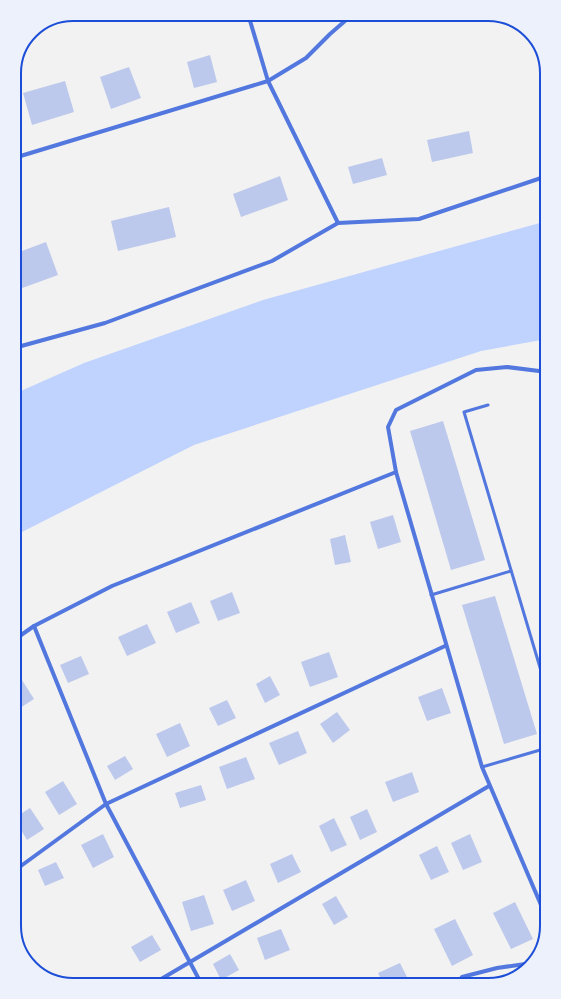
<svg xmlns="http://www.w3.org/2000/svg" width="561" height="999" viewBox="0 0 561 999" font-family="Commissioner,sans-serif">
  <rect width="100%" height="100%" fill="#f2f2f2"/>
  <!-- water -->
  <polygon fill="#bfd3fe" points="547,221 547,339 481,351 194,445 14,536 14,394 84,363 263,300"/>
  <!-- building -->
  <g fill="#bdc9ec">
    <polygon points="210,55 217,82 194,88 187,62"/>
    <polygon points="129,67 141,98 111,109 100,77"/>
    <polygon points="65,81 74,112 32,125 23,93"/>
    <polygon points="469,131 473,153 432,162 427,140"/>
    <polygon points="382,158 387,175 353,184 348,167"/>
    <polygon points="280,176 288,200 241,217 233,194"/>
    <polygon points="169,207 176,237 118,251 111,221"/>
    <polygon points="46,242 58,275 14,291 14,254"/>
    <polygon points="443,421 485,560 451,570 410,431"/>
    <polygon points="393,515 401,542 378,549 370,522"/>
    <polygon points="345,535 351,562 335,565 330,539"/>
    <polygon points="232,592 240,613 218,621 210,601"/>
    <polygon points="495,596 537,734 504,744 462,605"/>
    <polygon points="191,602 200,623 176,633 167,612"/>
    <polygon points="147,624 156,643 127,656 118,637"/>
    <polygon points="329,652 338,677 310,687 301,662"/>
    <polygon points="81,656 89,674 68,683 60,665"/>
    <polygon points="270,676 280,695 265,703 256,684"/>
    <polygon points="22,680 34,699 14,712 14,685"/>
    <polygon points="442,688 451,713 427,721 418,697"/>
    <polygon points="227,700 236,718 218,726 209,708"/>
    <polygon points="337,712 350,730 333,743 320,724"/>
    <polygon points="180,723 190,746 167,757 156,734"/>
    <polygon points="298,731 307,753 279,765 269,743"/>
    <polygon points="125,756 133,769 115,780 107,766"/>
    <polygon points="246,757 255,779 227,789 219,767"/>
    <polygon points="412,772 419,792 393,802 385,782"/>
    <polygon points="63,781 77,804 59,815 45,792"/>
    <polygon points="201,785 206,800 180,808 175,793"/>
    <polygon points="30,808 44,829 27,840 14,818"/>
    <polygon points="367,809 377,832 360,840 350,817"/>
    <polygon points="334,818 347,845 331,852 319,826"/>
    <polygon points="103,834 114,857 93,868 81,845"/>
    <polygon points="470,834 482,862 463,870 451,843"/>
    <polygon points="437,846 449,872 431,880 419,855"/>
    <polygon points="292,854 301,872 278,883 270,864"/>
    <polygon points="56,862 64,878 45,886 38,870"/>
    <polygon points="246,880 255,901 232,911 223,890"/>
    <polygon points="204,895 214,924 191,931 182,902"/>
    <polygon points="336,896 348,917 334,925 322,904"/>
    <polygon points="515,902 533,939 511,949 493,913"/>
    <polygon points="455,919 473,955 452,966 434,929"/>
    <polygon points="281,929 290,950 265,960 257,938"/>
    <polygon points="152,935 161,950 140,962 131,947"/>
    <polygon points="230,954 239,970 221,980 213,964"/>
    <polygon points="400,963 411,985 384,985 378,973"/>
  </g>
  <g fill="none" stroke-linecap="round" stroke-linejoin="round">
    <!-- service -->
    <g stroke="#5277de" stroke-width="3">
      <polyline points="488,405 464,412 547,691"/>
      <polyline points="431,595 511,571"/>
      <polyline points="482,767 547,748"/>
    </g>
    <!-- minor -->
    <g stroke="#5277de" stroke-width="4">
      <polyline points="248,14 268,81 338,223"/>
      <polyline points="14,158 268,81 306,58 330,34 353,14"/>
      <polyline points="14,348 105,323 272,261 338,223 419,219 547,176"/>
      <polyline points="34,626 106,804 202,985"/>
      <polyline points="14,640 34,626 112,586 396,472"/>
      <polyline points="14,871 106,804 445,646"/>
      <polyline points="547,919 482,767 396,472 388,427 396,410 476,370 507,367 547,372"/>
      <polyline points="151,985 489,786"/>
      <polyline points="456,985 462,977 497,968 532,963"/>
    </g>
  </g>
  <!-- crop -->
  <path d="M0 0H561V999H0ZM73 21H488A52 52 0 0 1 540 73V926A52 52 0 0 1 488 978H73A52 52 0 0 1 21 926V73A52 52 0 0 1 73 21Z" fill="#edf1fc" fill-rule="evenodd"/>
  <path fill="none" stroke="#1d4ed8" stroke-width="2" d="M73 21H488A52 52 0 0 1 540 73V926A52 52 0 0 1 488 978H73A52 52 0 0 1 21 926V73A52 52 0 0 1 73 21Z"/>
</svg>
